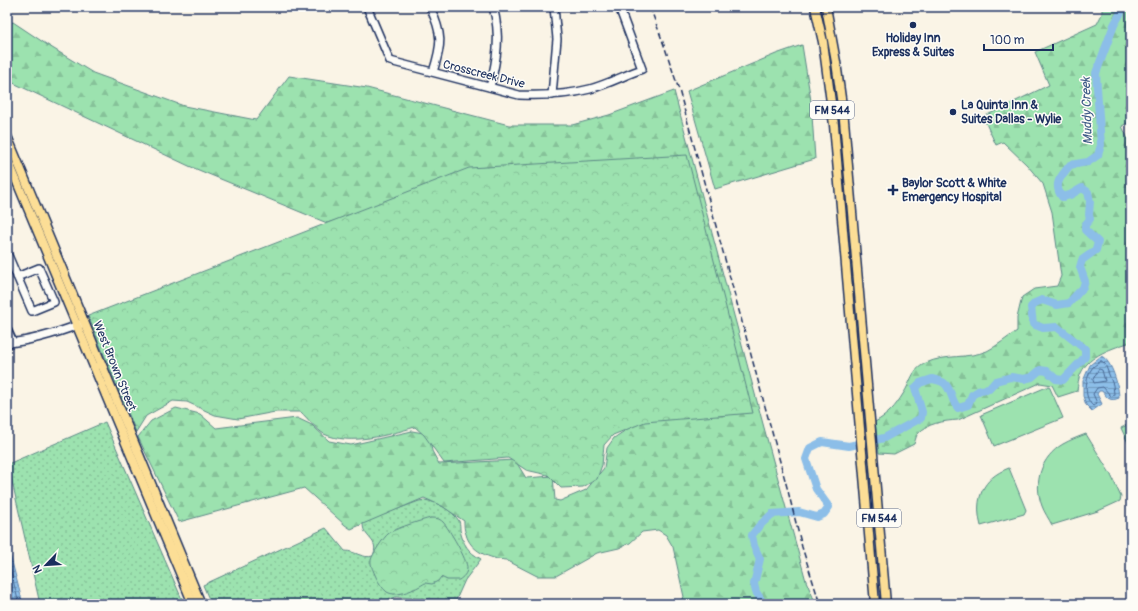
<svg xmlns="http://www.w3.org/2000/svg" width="1138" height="611" viewBox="0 0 1138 611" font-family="Pangolin,sans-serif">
  <defs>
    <pattern id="grass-dots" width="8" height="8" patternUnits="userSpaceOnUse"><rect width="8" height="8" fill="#9ce2af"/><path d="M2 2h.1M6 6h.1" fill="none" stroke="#86c299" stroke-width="1.8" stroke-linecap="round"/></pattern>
    <pattern id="forest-firs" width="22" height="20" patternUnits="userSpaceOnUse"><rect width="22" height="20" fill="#9ce2af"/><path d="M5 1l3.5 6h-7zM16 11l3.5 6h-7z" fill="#86c299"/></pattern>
    <pattern id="park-crowns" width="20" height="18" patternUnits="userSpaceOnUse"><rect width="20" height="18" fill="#9ce2af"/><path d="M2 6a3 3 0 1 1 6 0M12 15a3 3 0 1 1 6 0" fill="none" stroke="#86c299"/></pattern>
    <pattern id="water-rules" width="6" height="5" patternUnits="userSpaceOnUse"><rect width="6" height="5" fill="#8cbee8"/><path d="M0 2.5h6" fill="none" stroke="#729bbf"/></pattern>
  </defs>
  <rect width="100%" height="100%" fill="#faf4e6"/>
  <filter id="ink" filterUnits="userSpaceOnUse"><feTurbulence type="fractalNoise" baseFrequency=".025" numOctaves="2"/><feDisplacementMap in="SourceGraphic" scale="8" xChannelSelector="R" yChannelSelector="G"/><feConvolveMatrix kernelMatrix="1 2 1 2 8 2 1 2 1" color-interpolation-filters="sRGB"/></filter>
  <g filter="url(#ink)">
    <!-- grass -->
    <g fill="url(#grass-dots)" stroke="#5c8886">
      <polygon points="105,422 184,604 40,604 8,464"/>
      <path d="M425,500c12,2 28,11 34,21 1,3 1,6 1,9 3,14 8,22 21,29l-16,21 -9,20 -60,-3 -9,3 -2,4h-174l-8,-19 123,-57 19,23c10,0 18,8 28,5 5,-13 -2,-15 -8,-24 -2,-3 -2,-7 -2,-10l56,-21z"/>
    </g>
    <!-- forest -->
    <g fill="url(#forest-firs)" stroke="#5c8886">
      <path d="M1102,7h29v114l-9,5 9,20v196c-18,6 -42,13 -50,31 -3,5 -3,12 -4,18l-19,6 -6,-12 -12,-2 -82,37c-14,1 -32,3 -41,15 -1,2 -2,6 -3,9l-20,10 -15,-1 -4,-31c14,-8 20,-15 28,-28 9,-13 7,-23 23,-31 19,-9 42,-4 61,-12 10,-5 21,-14 30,-20v-13l5,-21 12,-8 23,-3 4,-10 -9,-64 -9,-28 -16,-19 -24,-23 -7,3 -13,-28 66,-32 -14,-33 62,-28 5,-10z"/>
      <path d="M13,22l36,24 44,27 91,33 72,14 33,-44 78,12 142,37h63l37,-10 65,-24 89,333 43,157 10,23h-140l8,-7 -11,-50 -7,-12 -8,-5 -16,2 -12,11 -11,5 -22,5 -41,23h-19l-31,-16c-16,-1 -36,-9 -40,-26 -2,-4 -2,-9 -2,-13l-22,-15 -18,-8 -73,31 -6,-4 -41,-37 -125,34 -41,-85 13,-16 25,-13 24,6 16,14 81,-10 15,7 17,16 22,4 61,-14 17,3 3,17 7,13 76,-4 11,18 27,-2 2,24 5,1 26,-11 18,-22 3,-20 7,-10 34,-23 -262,-210 -59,18 -138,-57 -182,-86v-56z"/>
      <polygon points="802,45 811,101 815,159 715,189 687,91 776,54"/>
    </g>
    <!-- park -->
    <g fill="url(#park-crowns)" stroke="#5c8886">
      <path d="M687,155l66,258 -108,9 -32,13 -9,10 -2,20 -5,14 -14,8 -22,1 -13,-13 -22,-5 -18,-12 -64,5 -20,-28 -9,-8c-27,8 -65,19 -91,7 -7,-4 -17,-16 -23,-22h-26l-37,7 -23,-4 -28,-13 -14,-1 -27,15 -10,16 -48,-116 381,-148z"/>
      <path d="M431,518c4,0 8,0 12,4 5,5 25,39 24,46 0,6 -4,9 -8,12h-12l-6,-3 -3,4 -6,3 -7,-1c-9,6 -28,15 -38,9 -5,-4 -8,-9 -11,-15 -2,-5 -6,-12 -5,-17 1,-5 13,-23 17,-26 5,-5 34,-14 43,-16z"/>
    </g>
    <!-- garden -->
    <g fill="#9ce2af" stroke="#5c8886">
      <polygon points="1049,386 1063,418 994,446 981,415"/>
      <polygon points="1131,423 1131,449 1121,428"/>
      <path d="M1086,434l25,41 10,22 -1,4 -22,10 -46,14c-3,-6 -8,-13 -10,-19 -9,-24 -1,-49 21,-62 7,-4 15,-7 23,-10z"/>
      <path d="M1009,468l17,42 -2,4 -43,12c-7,-27 1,-48 28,-58z"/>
    </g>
    <!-- water -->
    <g fill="url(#water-rules)" stroke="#5f85b1">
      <path d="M1101,356c11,4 18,31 18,42 -9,4 -12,0 -17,-7h-3l-2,3 5,10 -10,7 -6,-6 -3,-9v-15l7,-16z"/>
      <polygon points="7,543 23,604 7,604"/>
    </g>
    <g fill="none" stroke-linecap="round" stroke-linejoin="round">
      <!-- shore -->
      <g stroke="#486895" stroke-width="1">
        <path d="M1101,361l2,1 2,2 8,21 1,9 -1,2 -3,-1 -7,-8 -6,1 -4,6 4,9 -4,3c-10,-9 -8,-29 0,-39 2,-2 6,-4 8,-6z"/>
        <polygon points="1099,369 1102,370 1105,381 1094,383 1093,380"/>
        <polyline points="7,556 19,604"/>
      </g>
      <!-- river -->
      <path stroke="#8cbee8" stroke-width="8" d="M764,604l-8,-12 -2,-8 6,-25 -6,-13 -2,-11 7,-9 13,-12 27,-2 18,5 7,-3 5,-7 -13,-18 -10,-30 4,-11 12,-6 27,4 35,-8 37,-20 1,-6 -7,-24 5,-5 12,-4c4,1 9,2 12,4 8,6 7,18 14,25l10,-3 4,-10 8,-5 9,-1 7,-8 15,-4 13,2 8,-2 8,-7 7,1 9,8 7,1 22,-23v-8l-28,-22 -14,1 -10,-4 -2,-17 4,-4 7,-3 15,5 12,-2 9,-10 5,-5 2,-7 -5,-14 2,-7 14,-10 2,-8 -13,-12v-5l5,-6 -1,-4 1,-14 -2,-9 -6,-4 -12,7 -8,2c-10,-14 0,-21 8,-32l18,-3 10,-7 3,-10 -5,-72 18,-48 10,-18"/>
      <!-- minor casing -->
      <g stroke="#1b2f5e" stroke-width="10">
        <g id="minor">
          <path d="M367,7l23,54 129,34c24,1 48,0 71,-6 18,-5 35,-14 52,-20l-23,-62"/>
          <path d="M430,7c13,28 12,37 3,65"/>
          <path d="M490,87c7,-28 11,-52 3,-80"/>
          <polyline points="552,95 557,39 554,7"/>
          <polyline points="7,253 32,311 54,302 39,268 17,277"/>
          <polyline points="7,329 13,342"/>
          <path d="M7,343c26,-2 50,-10 74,-19"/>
        </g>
      </g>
      <!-- major casing -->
      <g stroke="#1b2f5e" stroke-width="11">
        <g id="major">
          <polyline points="815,7 823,42 834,125 875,604"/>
          <polyline points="826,7 836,62 844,120 886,604"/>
          <polyline points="7,136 201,604"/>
          <polyline points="7,158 193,604"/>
        </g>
      </g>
      <!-- minor -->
      <use href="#minor" stroke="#fdfcf7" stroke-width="7"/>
      <!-- major -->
      <use href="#major" stroke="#fcde96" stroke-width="8"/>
      <!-- rail -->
      <polyline stroke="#1b2f5e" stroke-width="1.5" stroke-dasharray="6 3" stroke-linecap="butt" points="650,7 665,48 679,90 788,491 802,547 820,604"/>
    </g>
  </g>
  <!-- markers -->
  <g fill="#1b2f5e" stroke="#fdfcf7" stroke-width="1.5">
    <circle cx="913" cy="25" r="4"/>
    <circle cx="953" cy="112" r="4"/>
    <path d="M891 184h4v4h4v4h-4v4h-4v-4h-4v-4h4z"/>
  </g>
  <g text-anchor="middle" stroke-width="3" stroke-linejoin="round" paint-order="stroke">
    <!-- shield labels -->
    <g fill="#fdfcf7" stroke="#5f6c8c" stroke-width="1">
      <rect x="810" y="101" width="44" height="18" rx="3"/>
      <rect x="857" y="509" width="44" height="18" rx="3"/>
    </g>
    <g font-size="11" font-weight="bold" fill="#1b2f5e">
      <text x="832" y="114">FM 544</text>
      <text x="879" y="522">FM 544</text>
    </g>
    <!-- poi labels -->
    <g font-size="12" font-weight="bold" fill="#1b2f5e" stroke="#fdfcf7" text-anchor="start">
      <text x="913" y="42" text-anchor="middle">Holiday Inn<tspan x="913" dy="14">Express &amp; Suites</tspan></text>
      <text x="961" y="109">La Quinta Inn &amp;<tspan x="961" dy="14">Suites Dallas - Wylie</tspan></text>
      <text x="902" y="187">Baylor Scott &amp; White<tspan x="902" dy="14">Emergency Hospital</tspan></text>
    </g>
    <!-- street labels -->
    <g font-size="12" fill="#1b2f5e" stroke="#fdfcf7">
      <text transform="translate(484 74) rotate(14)" y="4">Crosscreek Drive</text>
      <text transform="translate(115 366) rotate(68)" y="4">West Brown Street</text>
    </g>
    <!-- water labels -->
    <g font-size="13" font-style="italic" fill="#3d5a87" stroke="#fdfcf7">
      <text transform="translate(1086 111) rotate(-92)" y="5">Muddy Creek</text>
    </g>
  </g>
  <!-- margin -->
  <rect width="1138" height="611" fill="none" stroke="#fdfcf7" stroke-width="24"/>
  <rect x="12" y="12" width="1114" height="587" fill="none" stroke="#1b2f5e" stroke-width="1.5" filter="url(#ink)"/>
  <!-- north arrow -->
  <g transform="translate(46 565) rotate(245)" stroke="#fdfcf7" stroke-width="3" paint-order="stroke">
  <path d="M0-3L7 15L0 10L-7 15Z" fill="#1b2f5e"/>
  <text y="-6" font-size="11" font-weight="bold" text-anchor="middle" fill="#1b2f5e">N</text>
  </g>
  <!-- scale -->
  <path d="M984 44v6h69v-6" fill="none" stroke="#1b2f5e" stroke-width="2"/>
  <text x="990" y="44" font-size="12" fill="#1b2f5e" stroke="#fdfcf7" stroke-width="3" paint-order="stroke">100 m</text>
</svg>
